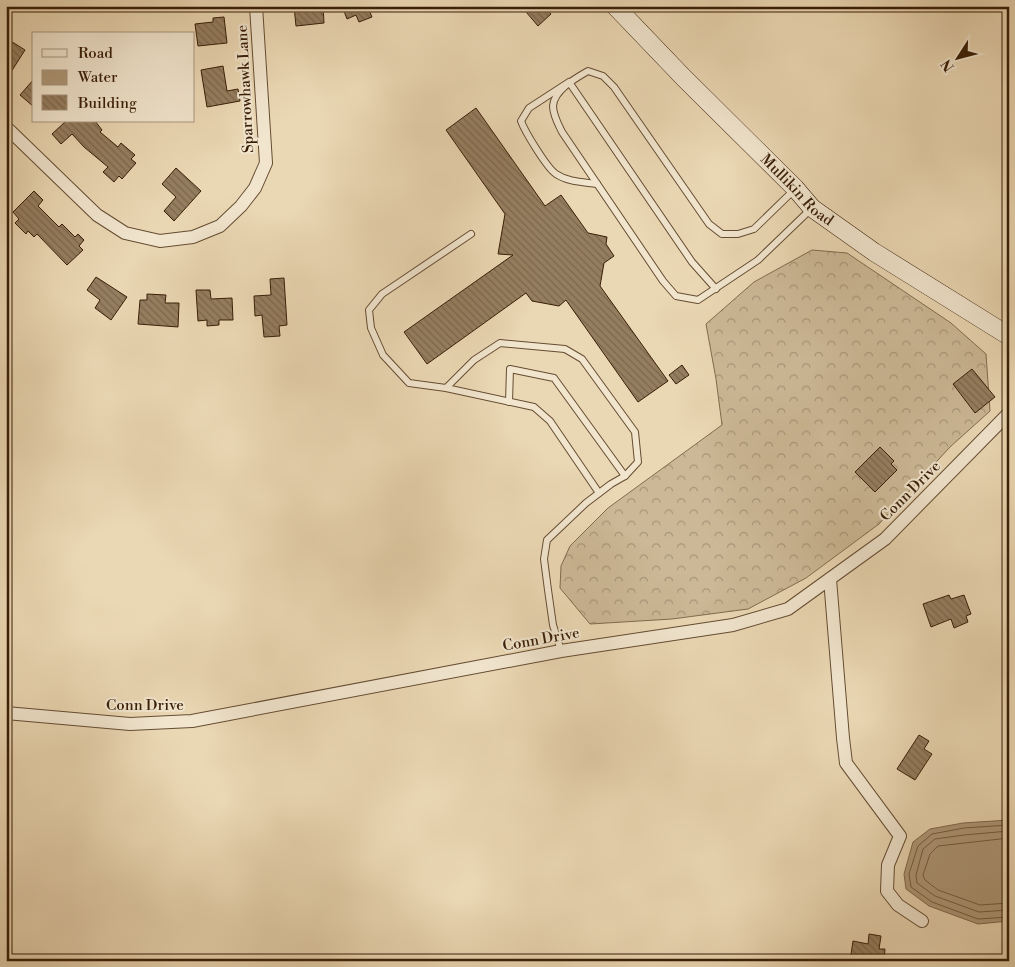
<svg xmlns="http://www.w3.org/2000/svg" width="1015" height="967" viewBox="0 0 1015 967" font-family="'Libre Bodoni',serif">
  <defs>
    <pattern id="forest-crowns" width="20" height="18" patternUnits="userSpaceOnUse" patternTransform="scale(1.25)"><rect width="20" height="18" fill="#ccb896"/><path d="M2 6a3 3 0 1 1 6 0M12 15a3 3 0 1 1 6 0" fill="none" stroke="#a79578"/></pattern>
    <pattern id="building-back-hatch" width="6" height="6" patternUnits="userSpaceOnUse" patternTransform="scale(1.25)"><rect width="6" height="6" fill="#957e60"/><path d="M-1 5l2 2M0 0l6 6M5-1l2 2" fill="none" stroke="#7b674d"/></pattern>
  </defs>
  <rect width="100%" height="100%" fill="#ead7b3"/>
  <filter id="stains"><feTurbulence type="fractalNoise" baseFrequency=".004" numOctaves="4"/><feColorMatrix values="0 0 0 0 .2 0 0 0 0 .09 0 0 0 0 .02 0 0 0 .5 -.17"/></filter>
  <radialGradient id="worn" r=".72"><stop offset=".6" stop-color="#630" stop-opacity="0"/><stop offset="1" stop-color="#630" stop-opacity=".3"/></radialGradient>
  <!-- forest -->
  <polygon fill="url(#forest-crowns)" stroke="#826b4e" points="812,250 847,253 951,323 986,354 990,411 950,447 879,524 806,578 748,609 672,619 590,624 560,588 561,566 570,546 608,508 722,425 716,379 706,324 754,282"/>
  <!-- water -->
  <polygon fill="#ae9879" stroke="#7f674b" points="1009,820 1009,921 978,924 929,906 906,889 904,874 913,842 930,829 963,823"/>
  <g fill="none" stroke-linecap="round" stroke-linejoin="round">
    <!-- shore -->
    <g stroke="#745b40" stroke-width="1">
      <polyline points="1009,825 964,828 932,834 918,846 909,874 911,887 932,902 978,919 1009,917"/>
      <polyline points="1009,831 964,835 935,839 923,849 916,875 917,883 935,896 979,912 1009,910"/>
      <polyline points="1009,838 938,846 930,854 923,875 925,880 938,890 980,905 1009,903"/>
    </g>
  </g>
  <!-- building -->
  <g fill="url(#building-back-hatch)" stroke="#391e07">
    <polygon points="294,6 323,6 324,23 296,26"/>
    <polygon points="342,6 377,6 377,7 369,10 372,17 359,22 356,15 347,19"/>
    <polygon points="521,6 544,6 551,14 538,26"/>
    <polygon points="224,17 227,43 198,46 195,24 213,22 213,18"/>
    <polygon points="6,38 25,50 6,80"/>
    <polygon points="223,66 227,91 238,89 240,101 207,107 201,70"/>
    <polygon points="34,79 34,107 20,95"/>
    <polygon points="476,108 545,206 561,195 588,233 607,237 606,244 614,256 604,263 600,286 668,381 638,402 566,300 559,306 532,301 526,293 427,364 404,332 513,255 498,254 505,214 446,130"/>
    <polygon points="66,121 95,121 102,130 100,132 118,147 121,143 135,155 131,159 136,163 122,179 119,176 114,182 103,172 108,167 84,147 72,134 61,144 52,134"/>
    <polygon points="176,168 201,191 174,221 164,211 176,197 162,184"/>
    <polygon points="34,191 43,200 38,206 59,227 62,224 75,237 78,234 84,240 79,246 83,250 67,265 37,234 34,237 28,231 26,234 15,223 19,219 13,212"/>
    <polygon points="96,277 127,297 111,320 95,308 100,300 87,290"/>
    <polygon points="284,278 287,325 279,326 280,336 264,337 262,315 255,316 254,296 271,295 270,279"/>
    <polygon points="196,290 210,290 211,299 232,298 233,320 219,320 219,325 207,326 207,320 198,321"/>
    <polygon points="147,294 166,295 165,303 179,303 178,327 138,324 140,300 147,300"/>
    <polygon points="682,365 689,375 676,384 669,375"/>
    <polygon points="972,369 995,397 975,413 953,384"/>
    <polygon points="880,447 894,461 891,464 897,470 875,492 855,472"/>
    <polygon points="949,595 951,599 964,595 971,614 966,616 968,622 954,628 951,619 931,627 923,604"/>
    <polygon points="919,735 929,741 924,749 932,754 915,780 897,769"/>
    <polygon points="869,934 881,936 879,949 885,949 884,961 850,961 853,941 868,944"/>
  </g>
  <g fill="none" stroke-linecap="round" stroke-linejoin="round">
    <!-- lane casing -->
    <g stroke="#654c32" stroke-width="8">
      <g id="lane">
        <path d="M597,184c-14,-2 -29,-2 -41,-10 -9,-6 -31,-42 -35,-53l8,-13 40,-26 123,180 24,27"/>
        <path d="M794,190l-40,39 -16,5h-16l-13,-10 -95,-137 -11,-11 -15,-5c-12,7 -34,19 -35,35 0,9 5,18 9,26l101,149 13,15 22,4 60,-40 53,-51"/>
        <polyline points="471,234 382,294 369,310 371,328 383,355 409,383 446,388 534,407 550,421 599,493"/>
        <polyline points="446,388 474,360 500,343 565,349 582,359 635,432 638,462 625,476 611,484 586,503 547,540 544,559 548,590 553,625 561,651"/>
        <polyline points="509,402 510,369 554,378 625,476"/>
      </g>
    </g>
    <!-- street casing -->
    <g stroke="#654c32" stroke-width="14">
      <g id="street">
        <polyline points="6,127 97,215 125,233 160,241 193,237 220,226 241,206 255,188 266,163 256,6"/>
        <polyline points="830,579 843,738 846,763 900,836 888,865 887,891 898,905 922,921"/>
        <polyline points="6,713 130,724 192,721 561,651 733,625 788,609 885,539 1009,413"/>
      </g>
    </g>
    <!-- secondary casing -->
    <g stroke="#391e07" stroke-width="19">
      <g id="secondary">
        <path id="s1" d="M615,6l68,71 112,111 17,20 62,44 135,84"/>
      </g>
    </g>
    <!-- lane -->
    <use href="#lane" stroke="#f1e5ce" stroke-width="6"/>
    <!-- street -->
    <use href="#street" stroke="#f1e5ce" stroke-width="12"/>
    <!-- secondary -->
    <use href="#secondary" stroke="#f1e5ce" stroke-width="18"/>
  </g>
  <g text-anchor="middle" stroke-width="4" stroke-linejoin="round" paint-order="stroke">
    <!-- street labels -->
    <g font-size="15" fill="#391e07" stroke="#f1e5ce">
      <text transform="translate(245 89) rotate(-93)" y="5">Sparrowhawk Lane</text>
      <text dy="5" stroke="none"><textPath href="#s1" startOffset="259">Mullikin Road</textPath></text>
      <text transform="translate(910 491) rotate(-45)" y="5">Conn Drive</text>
      <text transform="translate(541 639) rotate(-10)" y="5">Conn Drive</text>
      <text x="145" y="710">Conn Drive</text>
    </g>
  </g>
  <!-- margin -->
  <rect width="1015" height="967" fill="none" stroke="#ead7b3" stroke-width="25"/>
  <rect x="8" y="8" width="1000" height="952" fill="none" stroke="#391e07" stroke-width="2.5"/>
  <rect x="12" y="12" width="990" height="942" fill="none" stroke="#391e07"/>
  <!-- legend -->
  <rect x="32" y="32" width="162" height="90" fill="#f1e5ce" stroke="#a7957e"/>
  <rect x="42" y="49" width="25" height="8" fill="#f1e5ce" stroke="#a7957e"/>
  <text x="78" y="58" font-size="15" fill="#391e07">Road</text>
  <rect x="42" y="70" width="25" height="15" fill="#ae9879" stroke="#a7957e"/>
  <text x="78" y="82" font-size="15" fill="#391e07">Water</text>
  <rect x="42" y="95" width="25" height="15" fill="url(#building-back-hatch)" stroke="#a7957e"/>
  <text x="78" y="108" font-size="15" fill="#391e07">Building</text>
  <!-- north arrow -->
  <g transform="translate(958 58) rotate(234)" stroke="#f1e5ce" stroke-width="4" paint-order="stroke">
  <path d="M0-4L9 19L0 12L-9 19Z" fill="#391e07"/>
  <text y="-8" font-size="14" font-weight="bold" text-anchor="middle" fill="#391e07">N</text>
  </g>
  <rect width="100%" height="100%" filter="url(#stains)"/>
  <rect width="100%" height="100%" fill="url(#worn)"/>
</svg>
